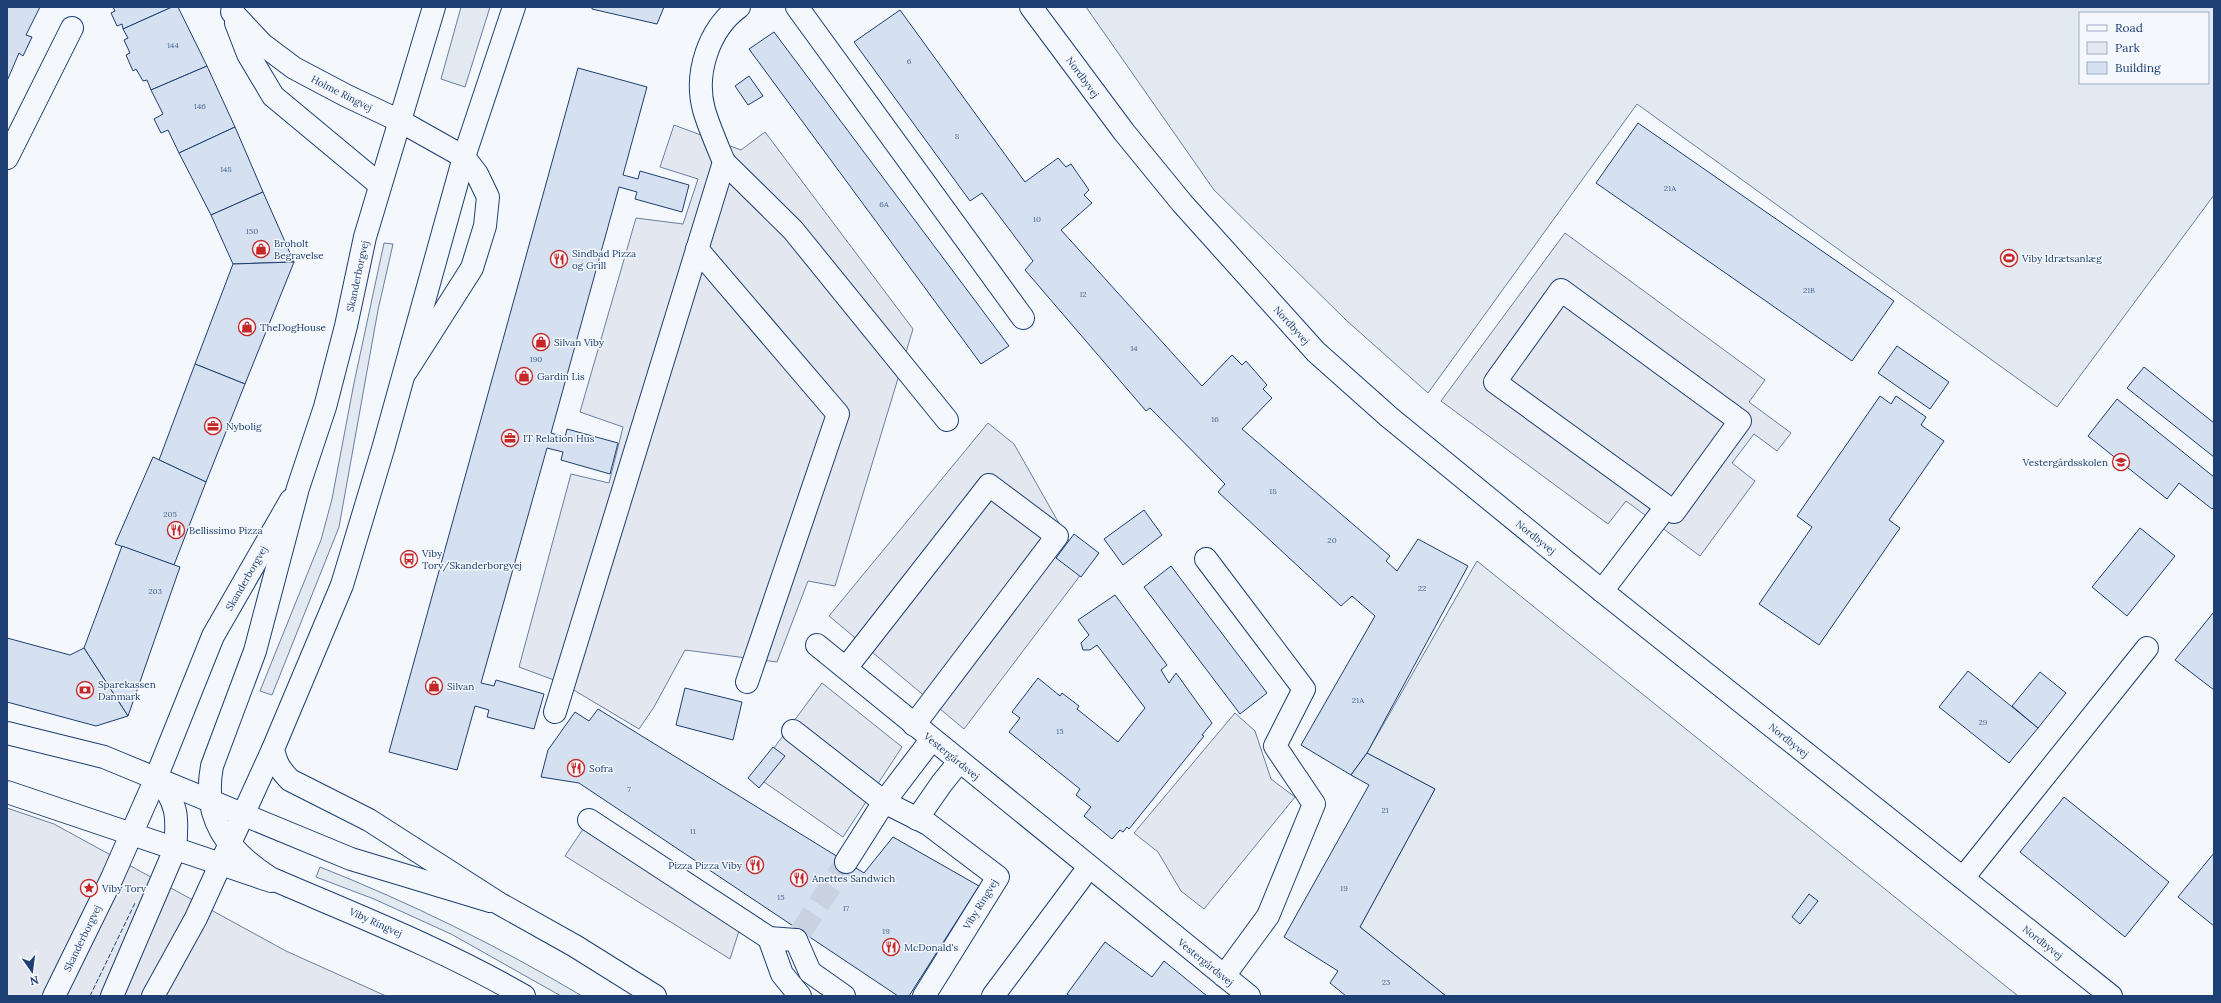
<svg xmlns="http://www.w3.org/2000/svg" width="2221" height="1003" viewBox="0 0 2221 1003" font-family="Lora,serif">
  <rect width="100%" height="100%" fill="#f4f7fb"/>
  <!-- green -->
  <g fill="#e3e9f0" stroke="#687fa3" fill-rule="evenodd">
    <polygon points="461,7 490,7 465,87 441,79"/>
    <path d="M1086,7h1128v188l-157,212 -420,-303 -209,289 -82,-73 -132,-130zM2080,13h128v70h-128z"/>
    <polygon points="384,243 393,244 378,310 339,527 272,695 260,691 321,540 332,499 354,383"/>
    <polygon points="1477,561 2018,996 1446,996 1360,927 1435,789 1367,753"/>
    <path d="M320,867c91,36 178,79 262,129h-21l-110,-62 -77,-35 -58,-22z"/>
  </g>
  <!-- parking -->
  <g fill="#e3e8f0" stroke="#687fa3">
    <polygon points="674,125 741,150 765,132 913,329 835,586 808,581 777,662 685,650 654,707 639,729 562,683 519,667 571,474 609,483 623,427 580,412 636,218 683,224 698,179 660,167"/>
    <polygon points="1565,233 1765,380 1749,402 1791,433 1777,451 1754,434 1732,463 1755,481 1700,556 1626,501 1608,524 1441,401"/>
    <polygon points="988,423 1014,444 1085,569 964,729 829,616"/>
    <polygon points="822,683 902,747 843,837 754,775"/>
    <polygon points="1235,713 1255,731 1271,779 1295,797 1204,909 1181,891 1158,852 1134,833"/>
    <polygon points="7,808 54,824 286,951 386,996 7,996"/>
    <polygon points="583,829 740,928 730,959 565,856"/>
  </g>
  <!-- building -->
  <g fill="#d5e0f0" stroke="#1d3f73">
    <polygon points="7,7 40,7 26,35 32,37 23,56 19,53 7,81"/>
    <polygon points="113,7 172,7 123,29 122,24 117,26 111,13 115,11"/>
    <polygon points="172,7 178,7 207,66 151,90 147,80 143,81 136,69 133,71 126,55 130,53 124,40 128,38 123,29"/>
    <polygon points="592,7 664,7 657,24 592,9"/>
    <polygon points="900,10 1025,182 1058,158 1066,167 1071,164 1089,190 1084,195 1092,203 1061,230 1202,386 1232,355 1242,365 1246,361 1267,385 1263,389 1272,398 1242,429 1390,556 1386,561 1397,571 1418,539 1468,566 1367,753 1351,775 1301,745 1375,616 1352,596 1341,606 1218,492 1225,484 1150,408 1146,411 1025,270 1033,261 982,193 970,201 854,42"/>
    <polygon points="774,32 1009,346 981,364 749,49"/>
    <polygon points="207,66 235,127 179,153 168,130 161,133 154,119 163,114 151,90"/>
    <polygon points="578,68 647,87 623,175 638,179 640,171 689,185 682,212 635,199 637,192 619,187 551,433 565,437 567,429 618,443 610,474 561,460 563,452 547,448 481,683 494,686 496,680 544,694 534,729 487,717 489,710 475,706 457,770 389,752"/>
    <polygon points="749,76 763,96 748,105 735,86"/>
    <polygon points="1638,123 1894,301 1852,361 1596,183"/>
    <polygon points="235,127 263,192 211,215 179,153"/>
    <polygon points="263,192 294,262 233,264 211,215"/>
    <polygon points="294,262 245,384 195,364 233,264"/>
    <polygon points="1897,346 1949,382 1930,409 1878,373"/>
    <polygon points="195,364 245,384 206,482 159,460"/>
    <polygon points="2144,367 2214,423 2214,457 2127,388"/>
    <polygon points="1880,396 1891,404 1896,396 1926,417 1921,425 1944,441 1889,520 1900,528 1819,645 1759,604 1812,527 1797,516"/>
    <polygon points="2117,399 2214,477 2214,507 2212,509 2179,483 2167,499 2088,436"/>
    <polygon points="153,457 206,482 174,565 115,544"/>
    <polygon points="1144,510 1162,535 1123,565 1104,539"/>
    <polygon points="2140,528 2175,556 2127,616 2092,587"/>
    <polygon points="1074,534 1099,553 1081,577 1056,558"/>
    <polygon points="122,546 180,567 128,716 84,648"/>
    <polygon points="1171,566 1267,693 1240,714 1144,587"/>
    <polygon points="1115,595 1167,665 1161,670 1169,683 1176,673 1212,723 1202,735 1204,736 1129,829 1127,827 1123,832 1120,830 1112,839 1084,816 1091,807 1076,795 1080,789 1009,732 1020,718 1012,712 1038,678 1060,696 1062,693 1079,706 1077,709 1118,742 1145,708 1097,645 1090,650 1083,650 1081,643 1089,635 1078,620"/>
    <polygon points="2213,613 2214,614 2214,690 2175,660"/>
    <polygon points="7,638 70,655 84,648 128,716 96,726 7,702"/>
    <polygon points="1968,671 2038,728 2009,763 1939,707"/>
    <polygon points="2040,672 2066,693 2038,728 2012,706"/>
    <polygon points="685,688 742,702 733,740 676,725"/>
    <polygon points="598,709 864,873 893,837 979,886 909,996 898,996 579,783 541,777 548,750 575,712 589,721"/>
    <polygon points="773,747 785,756 759,788 748,778"/>
    <polygon points="1367,753 1435,789 1360,927 1446,996 1346,996 1330,983 1338,971 1284,937 1369,785 1351,775"/>
    <polygon points="2064,797 2169,882 2125,937 2020,852"/>
    <polygon points="2214,853 2214,926 2178,897"/>
    <polygon points="1809,894 1818,901 1800,924 1792,917"/>
    <polygon points="1105,942 1152,977 1164,961 1207,996 1070,996 1067,994"/>
  </g>
  <g fill="none" stroke-linecap="round" stroke-linejoin="round">
    <!-- minor-tunnel -->
    <polyline stroke="#c9d2e0" stroke-width="22" stroke-dasharray="22 11" stroke-linecap="butt" points="801,932 846,862"/>
    <!-- minor casing -->
    <g stroke="#1d3f73" stroke-width="24">
      <g id="minor">
        <polyline points="797,7 1023,318"/>
        <polyline points="1031,7 1124,132 1182,203 1316,352 1389,417 1602,591 2111,996"/>
        <polyline points="232,12 262,44 294,68 347,96 400,121 464,157 477,174 488,197 485,226 472,268 407,370"/>
        <polyline points="236,23 248,54 273,96 380,185"/>
        <polyline points="7,158 72,28"/>
        <path d="M724,162c-7,-17 -15,-35 -20,-52 -10,-37 5,-81 35,-103"/>
        <polyline points="697,249 838,414 747,682"/>
        <polygon points="1561,290 1740,421 1674,512 1495,382"/>
        <polyline points="1206,559 1304,689 1275,746 1314,804 1268,916 1224,976"/>
        <polyline points="1602,591 1666,507"/>
        <polyline points="817,645 1249,996"/>
        <polyline points="846,668 989,485 1057,536 914,725"/>
        <polyline points="555,712 724,162 793,230 947,420"/>
        <polyline points="793,731 884,802 928,824 998,877 924,996"/>
        <polyline points="7,733 104,757 351,859 490,901"/>
        <polyline points="7,792 271,881"/>
        <polyline points="917,819 942,783 959,762"/>
        <polyline points="589,820 769,938"/>
        <polyline points="846,862 884,802 932,739"/>
        <polyline points="1963,878 2147,648"/>
        <polyline points="796,940 769,938 782,974 800,996"/>
        <polyline points="796,940 810,972 844,996"/>
        <polyline points="54,996 112,878 156,778 213,636 291,500"/>
        <path d="M112,996l63,-147c3,-31 3,-48 -19,-71"/>
        <polyline points="153,996 196,918 273,749"/>
        <polyline points="993,996 1089,867"/>
      </g>
    </g>
    <!-- major casing -->
    <g stroke="#1d3f73" stroke-width="24">
      <g id="major">
        <path d="M434,7l-69,230 -19,89 -21,81 -27,81 -43,163 -43,115c-10,53 15,84 58,112 86,37 173,71 254,118"/>
        <path d="M514,7l-50,150 -81,292 -41,136 -69,164c3,14 7,21 17,31l79,40 131,84 75,42 80,50"/>
      </g>
    </g>
    <!-- minor -->
    <use href="#minor" stroke="#f4f7fb" stroke-width="22"/>
    <!-- major -->
    <use href="#major" stroke="#f4f7fb" stroke-width="22"/>
    <!-- fence -->
    <polyline stroke="#1d3f73" stroke-width="1" stroke-dasharray="5 2" stroke-linecap="butt" points="90,996 135,903"/>
  </g>
  <!-- icons -->
  <defs>
    <g id="shop-ring" transform="scale(0.9)"><circle r="9.5" fill="#f4f7fb" stroke="#c62828" stroke-width="1.5"/><path d="M-5-2.5h2.3a2.7 3.5 0 0 1 5.4 0H5L5.5 6h-11ZM-1.5-2.5h3a1.5 2.3 0 0 0-3 0Z" fill="#c62828"/></g>
    <g id="stadium-ring" transform="scale(0.9)"><circle r="9.5" fill="#f4f7fb" stroke="#c62828" stroke-width="1.5"/><path d="M0-5a6.5 5 0 1 0 0 10a6.5 5 0 1 0 0-10ZM-3.5-1.8h7v3.6h-7Z" fill="#c62828"/></g>
    <g id="restaurant-ring" transform="scale(0.9)"><circle r="9.5" fill="#f4f7fb" stroke="#c62828" stroke-width="1.5"/><path d="M-5-6h1v4h1v-4h1v4h1v-4h1v5L-1.5 .5V6h-2V.5L-5-1ZM5-6V6H3V1.5H1.5Q1.5-4 5-6Z" fill="#c62828"/></g>
    <g id="office-ring" transform="scale(0.9)"><circle r="9.5" fill="#f4f7fb" stroke="#c62828" stroke-width="1.5"/><path d="M-6-3h4V-5.5h4V-3h4V5H-6ZM-1-4.5V-3h2v-1.5ZM-6 0V1H6V0Z" fill="#c62828"/></g>
    <g id="school-ring" transform="scale(0.9)"><circle r="9.5" fill="#f4f7fb" stroke="#c62828" stroke-width="1.5"/><path d="M0-5L7-2L0 1L-7-2ZM-4 1L0 2.5L4 1V4Q0 6-4 4Z" fill="#c62828"/></g>
    <g id="bus-ring" transform="scale(0.9)"><circle r="9.5" fill="#f4f7fb" stroke="#c62828" stroke-width="1.5"/><path d="M-5-6H5V4H4V6H2V4H-2V6H-4V4H-5ZM-3.5-4V0h7V-4ZM-3.5 1.2v1.5H-2V1.2ZM2 1.2v1.5H3.5V1.2Z" fill="#c62828"/></g>
    <g id="bank-ring" transform="scale(0.9)"><circle r="9.5" fill="#f4f7fb" stroke="#c62828" stroke-width="1.5"/><path d="M-6-4H6V4H-6ZM0-2.3a2.3 2.3 0 1 0 0 4.6a2.3 2.3 0 1 0 0-4.6Z" fill="#c62828"/></g>
    <g id="sight-ring" transform="scale(0.9)"><circle r="9.5" fill="#f4f7fb" stroke="#c62828" stroke-width="1.5"/><path d="M0-6L1.8-2.2L6-1.7L2.9 1.2L3.7 5.4L0 3.3L-3.7 5.4L-2.9 1.2L-6-1.7L-1.8-2.2Z" fill="#c62828"/></g>
  </defs>
  <g fill-rule="evenodd">
    <use href="#shop-ring" x="261" y="249"/>
    <use href="#stadium-ring" x="2009" y="258"/>
    <use href="#restaurant-ring" x="559" y="259"/>
    <use href="#shop-ring" x="247" y="327"/>
    <use href="#shop-ring" x="541" y="342"/>
    <use href="#shop-ring" x="524" y="376"/>
    <use href="#office-ring" x="213" y="426"/>
    <use href="#office-ring" x="510" y="438"/>
    <use href="#school-ring" x="2121" y="462"/>
    <use href="#restaurant-ring" x="176" y="530"/>
    <use href="#bus-ring" x="409" y="559"/>
    <use href="#shop-ring" x="434" y="686"/>
    <use href="#bank-ring" x="85" y="690"/>
    <use href="#restaurant-ring" x="576" y="768"/>
    <use href="#restaurant-ring" x="755" y="865"/>
    <use href="#restaurant-ring" x="799" y="878"/>
    <use href="#sight-ring" x="89" y="888"/>
    <use href="#restaurant-ring" x="891" y="947"/>
  </g>
  <g text-anchor="middle" stroke-width="3" stroke-linejoin="round" paint-order="stroke">
    <!-- number labels -->
    <g font-size="8" fill="#4b6792">
      <text x="173" y="48">144</text>
      <text x="909" y="64">6</text>
      <text x="200" y="109">146</text>
      <text x="957" y="139">8</text>
      <text x="226" y="172">148</text>
      <text x="1670" y="191">21A</text>
      <text x="884" y="207">6A</text>
      <text x="1037" y="222">10</text>
      <text x="252" y="234">150</text>
      <text x="1809" y="293">21B</text>
      <text x="1083" y="297">12</text>
      <text x="1134" y="351">14</text>
      <text x="536" y="362">190</text>
      <text x="1215" y="422">16</text>
      <text x="1273" y="494">18</text>
      <text x="170" y="517">205</text>
      <text x="1332" y="543">20</text>
      <text x="1422" y="591">22</text>
      <text x="155" y="594">203</text>
      <text x="1358" y="703">21A</text>
      <text x="1983" y="725">29</text>
      <text x="1060" y="734">15</text>
      <text x="629" y="792">7</text>
      <text x="1385" y="813">21</text>
      <text x="693" y="834">11</text>
      <text x="1344" y="891">19</text>
      <text x="781" y="900">15</text>
      <text x="846" y="911">17</text>
      <text x="886" y="934">19</text>
      <text x="1386" y="985">23</text>
    </g>
    <!-- street labels -->
    <g font-size="10" fill="#1d3f73" stroke="#f4f7fb">
      <text transform="translate(1083 77) rotate(54)" y="4">Nordbyvej</text>
      <text transform="translate(342 93) rotate(27)" y="4">Holme Ringvej</text>
      <text transform="translate(357 276) rotate(-78)" y="4">Skanderborgvej</text>
      <text transform="translate(1292 325) rotate(48)" y="4">Nordbyvej</text>
      <text transform="translate(1536 537) rotate(39)" y="4">Nordbyvej</text>
      <text transform="translate(246 578) rotate(-60)" y="4">Skanderborgvej</text>
      <text transform="translate(1789 740) rotate(39)" y="4">Nordbyvej</text>
      <text transform="translate(952 756) rotate(39)" y="4">Vestergårdsvej</text>
      <text transform="translate(980 904) rotate(-59)" y="4">Viby Ringvej</text>
      <text transform="translate(376 922) rotate(24)" y="4">Viby Ringvej</text>
      <text transform="translate(82 938) rotate(-64)" y="4">Skanderborgvej</text>
      <text transform="translate(2043 942) rotate(38)" y="4">Nordbyvej</text>
      <text transform="translate(1206 962) rotate(39)" y="4">Vestergårdsvej</text>
    </g>
    <!-- poi labels -->
    <g font-size="10" fill="#1d3f73" stroke="#f4f7fb" text-anchor="start">
      <text x="274" y="247">Broholt<tspan x="274" dy="12">Begravelse</tspan></text>
      <text x="572" y="257">Sindbad Pizza<tspan x="572" dy="12">og Grill</tspan></text>
      <text x="2022" y="262">Viby Idrætsanlæg</text>
      <text x="260" y="331">TheDogHouse</text>
      <text x="554" y="346">Silvan Viby</text>
      <text x="537" y="380">Gardin Lis</text>
      <text x="226" y="430">Nybolig</text>
      <text x="523" y="442">IT Relation Hus</text>
      <text x="2108" y="466" text-anchor="end">Vestergårdsskolen</text>
      <text x="189" y="534">Bellissimo Pizza</text>
      <text x="422" y="557">Viby<tspan x="422" dy="12">Torv/Skanderborgvej</tspan></text>
      <text x="98" y="688">Sparekassen<tspan x="98" dy="12">Danmark</tspan></text>
      <text x="447" y="690">Silvan</text>
      <text x="589" y="772">Sofra</text>
      <text x="742" y="869" text-anchor="end">Pizza Pizza Viby</text>
      <text x="812" y="882">Anettes Sandwich</text>
      <text x="102" y="892">Viby Torv</text>
      <text x="904" y="951">McDonald's</text>
    </g>
  </g>
  <!-- border -->
  <rect width="2221" height="1003" fill="none" stroke="#1d3f73" stroke-width="16"/>
  <!-- legend -->
  <rect x="2079" y="12" width="130" height="72" fill="#f4f7fb" stroke="#9eadc5"/>
  <rect x="2087" y="25" width="20" height="6" fill="#f4f7fb" stroke="#9eadc5"/>
  <text x="2115" y="32" font-size="12" fill="#1d3f73">Road</text>
  <rect x="2087" y="42" width="20" height="12" fill="#e3e9f0" stroke="#9eadc5"/>
  <text x="2115" y="52" font-size="12" fill="#1d3f73">Park</text>
  <rect x="2087" y="62" width="20" height="12" fill="#d5e0f0" stroke="#9eadc5"/>
  <text x="2115" y="72" font-size="12" fill="#1d3f73">Building</text>
  <!-- north arrow -->
  <g transform="translate(32 971) rotate(166)" stroke="#f4f7fb" stroke-width="3" paint-order="stroke">
  <path d="M0-3L7 15L0 10L-7 15Z" fill="#1d3f73"/>
  <text y="-6" font-size="11" font-weight="bold" text-anchor="middle" fill="#1d3f73">N</text>
  </g>
</svg>
